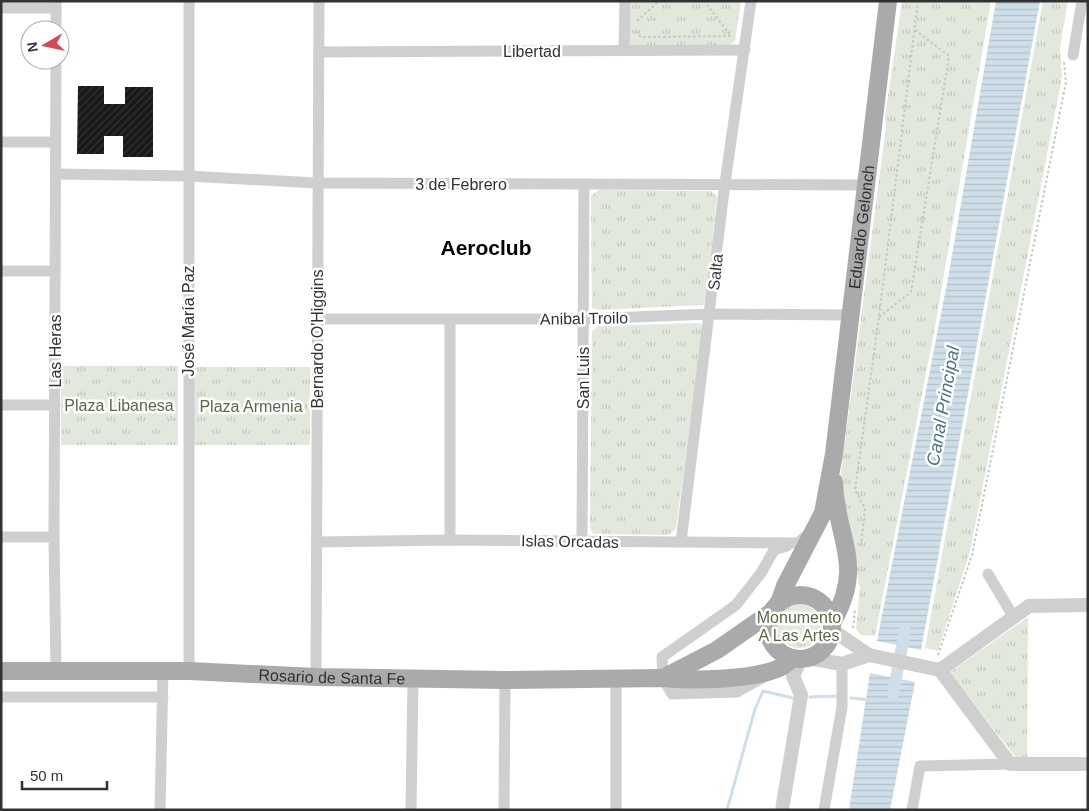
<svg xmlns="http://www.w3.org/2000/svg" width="1089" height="811" viewBox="0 0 1089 811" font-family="Helvetica,sans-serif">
  <defs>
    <pattern id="park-tufts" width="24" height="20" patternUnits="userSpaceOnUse" patternTransform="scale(1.25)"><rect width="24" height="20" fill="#e3e8dd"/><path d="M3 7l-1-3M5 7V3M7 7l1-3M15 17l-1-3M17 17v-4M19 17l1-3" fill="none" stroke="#c3c7be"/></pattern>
    <pattern id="water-rules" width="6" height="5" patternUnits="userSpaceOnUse" patternTransform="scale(1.25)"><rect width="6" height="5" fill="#cedfe9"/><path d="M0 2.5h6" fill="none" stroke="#b1c0c8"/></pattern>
    <pattern id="building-hatch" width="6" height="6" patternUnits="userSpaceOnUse" patternTransform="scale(1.25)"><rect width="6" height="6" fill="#191919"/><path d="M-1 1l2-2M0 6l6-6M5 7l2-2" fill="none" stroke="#323232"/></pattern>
  </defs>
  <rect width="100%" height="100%" fill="#fff"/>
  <!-- park -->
  <g fill="url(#park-tufts)">
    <polygon points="627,1 741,1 735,41 730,45 626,45"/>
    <polygon points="902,1 991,1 935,327 875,636 860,635 856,629 860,588 839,487 886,126 885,117"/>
    <polygon points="1043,1 1068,1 1060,48 1062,77 970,552 938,651 925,648"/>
    <polygon points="599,190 710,191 717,196 705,301 703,305 598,310 592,308 591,196"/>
    <polygon points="700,323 703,328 676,528 671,534 667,535 593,534 590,528 592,331 599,326"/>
    <rect x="61" y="366" width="117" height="79"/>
    <rect x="193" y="367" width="117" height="78"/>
    <circle cx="799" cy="626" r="22"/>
    <polygon points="1028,617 1027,757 1015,757 950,672"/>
  </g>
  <!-- water -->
  <g fill="url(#water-rules)">
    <polygon points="996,1 1040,1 921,650 877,641 949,273"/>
    <polygon points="870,673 915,682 890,810 849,810"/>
  </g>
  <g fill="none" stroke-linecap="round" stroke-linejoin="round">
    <!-- stream -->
    <g stroke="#cedfe9" stroke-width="3">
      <polyline points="810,697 839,696"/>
      <polyline points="851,698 871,700"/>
      <polyline points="727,810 755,709 763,691 793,698"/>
    </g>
    <!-- canal -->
    <polyline stroke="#cedfe9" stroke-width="12" points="893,694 905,630"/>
  </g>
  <!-- building -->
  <polygon fill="url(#building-hatch)" points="78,86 104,86 104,104 125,104 125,87 153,87 153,157 123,157 123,136 104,136 104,154 77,154"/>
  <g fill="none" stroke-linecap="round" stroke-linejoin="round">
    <!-- path -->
    <g stroke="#c6c6c6" stroke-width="2" stroke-dasharray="2.5 2.5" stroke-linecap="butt">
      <polyline points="637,21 659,1"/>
      <polyline points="636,31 641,37 731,36 704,1"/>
      <polyline points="879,317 911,292 949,56 915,30"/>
      <polyline points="861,546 865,508 855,490 879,317 918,1"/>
      <polyline points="853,628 855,610"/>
      <polyline points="938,655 972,555 1066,82 1064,62"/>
    </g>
    <!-- minor -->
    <g stroke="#cfcfcf" stroke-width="11">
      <polyline points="189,1 189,671"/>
      <polyline points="1,8 56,8"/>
      <polyline points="56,30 56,1"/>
      <polyline points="624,50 625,1"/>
      <polyline points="319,52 745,50"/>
      <polyline points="1073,55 1082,1"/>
      <polyline points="56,60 54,537 56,671"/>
      <polyline points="1,142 55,142"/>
      <polyline points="56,174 188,176 316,183 866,185"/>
      <polyline points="1,271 55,271"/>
      <polyline points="318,319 583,319 711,314 850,315"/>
      <polyline points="1,405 55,405"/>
      <polyline points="1,537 54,537"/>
      <polyline points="450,540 450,319"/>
      <polyline points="582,541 584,184"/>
      <polyline points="317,542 450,540 798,543 808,534"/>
      <polyline points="681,542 725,183 751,1"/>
      <polyline points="988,574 1013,616"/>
      <polyline points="316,677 319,1"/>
      <polyline points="764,677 737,692 672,694 663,678 662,657 736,605 761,573 774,550 787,546"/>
      <polyline points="1,697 163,697"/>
      <polyline points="160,810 163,671"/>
      <polyline points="411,810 413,679"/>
      <polyline points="504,810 505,680"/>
      <polyline points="616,810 616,680"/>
      <polyline points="824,810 842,707 842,664"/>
      <polyline points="912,810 920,766 1010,764"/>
    </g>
    <!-- tertiary -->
    <g stroke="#cfcfcf" stroke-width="14">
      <polyline points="832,630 869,655 940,670 1029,606 1088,605"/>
      <polyline points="808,658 842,664 869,655"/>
      <polyline points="940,670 1010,764 1088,764"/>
      <polyline points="782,810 801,695 793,676 801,659"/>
    </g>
    <!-- primary -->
    <g stroke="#aaa" stroke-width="18">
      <circle cx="800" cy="627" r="32"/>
      <path id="s1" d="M779,603l6,-17 38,-73 11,-59 54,-453"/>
      <path d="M832,623c34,-60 4,-82 2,-141"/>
      <path id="s2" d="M1,671h188l127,6 189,3 158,-2c29,3 87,2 114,-9 6,-2 11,-7 16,-11"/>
      <polyline points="663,678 717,650 773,611"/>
    </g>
  </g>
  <g text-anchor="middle" stroke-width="5" stroke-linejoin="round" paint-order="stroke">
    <!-- street labels -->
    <g font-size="16" fill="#323232" stroke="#fff">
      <text x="532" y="57">Libertad</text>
      <text x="461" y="190">3 de Febrero</text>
      <text dy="6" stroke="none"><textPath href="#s1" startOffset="389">Eduardo Gelonch</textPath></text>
      <text transform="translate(715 272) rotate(-84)" y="6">Salta</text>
      <text transform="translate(584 318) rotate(-1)" y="6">Anibal Troilo</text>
      <text transform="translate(188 321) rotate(-90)" y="6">José María Paz</text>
      <text transform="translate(317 339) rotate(-90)" y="6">Bernardo O'Higgins</text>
      <text transform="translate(55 351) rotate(-90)" y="6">Las Heras</text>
      <text transform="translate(583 378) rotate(-90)" y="6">San Luis</text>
      <text transform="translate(570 541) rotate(1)" y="6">Islas Orcadas</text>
      <text dy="6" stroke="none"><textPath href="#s2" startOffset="331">Rosario de Santa Fe</textPath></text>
    </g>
    <!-- park labels -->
    <g font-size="16" fill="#566b43" stroke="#fff">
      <text x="119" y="411">Plaza Libanesa</text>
      <text x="251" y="412">Plaza Armenia</text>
      <text x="799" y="623">Monumento<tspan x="799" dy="18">A Las Artes</tspan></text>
    </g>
    <!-- water labels -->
    <g font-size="18" font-style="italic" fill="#47738e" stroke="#fff">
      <text transform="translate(943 406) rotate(-80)" y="6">Canal Principal</text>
    </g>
    <!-- district labels -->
    <g font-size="21" font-weight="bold" fill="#000" stroke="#fff">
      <text x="486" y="255">Aeroclub</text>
    </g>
  </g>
  <!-- border -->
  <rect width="1089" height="811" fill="none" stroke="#323232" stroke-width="5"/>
  <!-- north arrow -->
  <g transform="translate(45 45) rotate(261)"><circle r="24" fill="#ffffff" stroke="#adadad"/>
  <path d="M0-4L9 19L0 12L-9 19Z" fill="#d64854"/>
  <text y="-8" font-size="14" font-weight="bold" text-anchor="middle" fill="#323232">N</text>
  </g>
  <!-- scale -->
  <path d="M22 781v8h85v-8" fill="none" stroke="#323232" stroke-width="2.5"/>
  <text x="30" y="781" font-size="15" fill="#323232" stroke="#ffffff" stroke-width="4" paint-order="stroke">50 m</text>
</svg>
